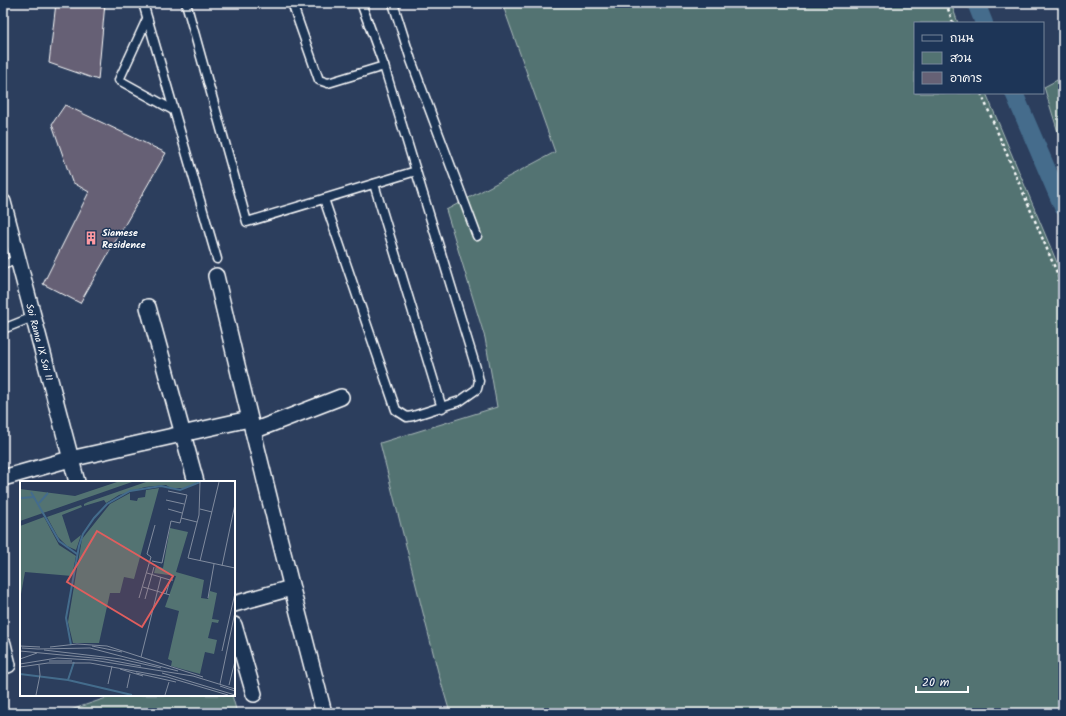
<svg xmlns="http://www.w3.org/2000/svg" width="1066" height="716" viewBox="0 0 1066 716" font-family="Kalam,'Playpen Sans Thai',sans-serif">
  <rect width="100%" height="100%" fill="#2c3e5d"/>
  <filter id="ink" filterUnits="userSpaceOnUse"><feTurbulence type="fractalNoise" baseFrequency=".025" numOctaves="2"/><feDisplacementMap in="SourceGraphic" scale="8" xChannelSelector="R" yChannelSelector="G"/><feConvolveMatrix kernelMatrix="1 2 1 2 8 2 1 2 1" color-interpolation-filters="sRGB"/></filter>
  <g filter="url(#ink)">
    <!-- green -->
    <g fill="#537372" stroke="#a9b9b8">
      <polygon points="502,3 951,3 958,23 915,23 915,93 986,93 1063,277 1063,713 450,713 438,672 380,443 497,407 485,338 446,210 555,152"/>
      <polygon points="1063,77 1063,148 1044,87"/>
      <polygon points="115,695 232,695 237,713 62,713"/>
    </g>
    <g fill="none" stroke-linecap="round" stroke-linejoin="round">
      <!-- canal -->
      <g stroke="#446c8c" stroke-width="18">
        <polyline points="976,3 984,23"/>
        <polyline points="1014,93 1063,207"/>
      </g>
    </g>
    <!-- building -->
    <g fill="#666175" stroke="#fff">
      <polygon points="56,3 105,3 98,80 49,63"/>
      <polygon points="65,105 166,153 80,303 43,284 89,192 72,182 52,124"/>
    </g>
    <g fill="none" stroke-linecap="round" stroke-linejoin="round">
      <!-- service casing -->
      <g stroke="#fff" stroke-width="11">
        <g id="service">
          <polyline points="143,3 217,259"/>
          <polyline points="186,3 247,222 416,171"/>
          <polyline points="292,3 319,80 328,83 384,66"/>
          <polyline points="393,3 411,60 477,236"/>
          <polyline points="147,19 119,80 173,110"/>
          <polyline points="374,184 442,408"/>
          <polyline points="324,199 396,410 407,417 413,416 460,401 477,389 479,381 476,368 384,66 361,3"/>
          <polyline points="3,265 18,259"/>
          <polyline points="3,329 33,317"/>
        </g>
      </g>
      <!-- minor casing -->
      <g stroke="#fff" stroke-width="18">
        <g id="minor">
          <polyline points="3,202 77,482"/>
          <path d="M216,276c34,146 70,292 108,437"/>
          <polyline points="148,307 196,482"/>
          <polyline points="253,431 341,397"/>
          <polyline points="3,478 70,459 249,419"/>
          <polyline points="234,604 291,588"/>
          <polyline points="234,625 254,694"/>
          <polyline points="3,644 8,665 3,666"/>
        </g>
      </g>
      <!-- path -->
      <g stroke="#fff" stroke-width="2.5" stroke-dasharray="3 3" stroke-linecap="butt">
        <polyline points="946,3 953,23"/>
        <polyline points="981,93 1063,287"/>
      </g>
      <!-- service -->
      <use href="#service" stroke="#1d3557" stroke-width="8"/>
      <!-- minor -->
      <use href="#minor" stroke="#1d3557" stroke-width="15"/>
    </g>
  </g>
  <!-- icons -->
  <defs>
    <g id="building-bare" transform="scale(1.08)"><path d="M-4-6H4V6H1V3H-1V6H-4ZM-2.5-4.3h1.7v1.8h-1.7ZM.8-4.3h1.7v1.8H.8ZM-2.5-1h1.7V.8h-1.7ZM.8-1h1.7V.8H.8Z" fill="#ff9aa2" stroke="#1d3557" stroke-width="2.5" paint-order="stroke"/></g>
  </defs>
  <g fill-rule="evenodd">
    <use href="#building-bare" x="91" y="238"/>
  </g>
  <g text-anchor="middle" stroke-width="3" stroke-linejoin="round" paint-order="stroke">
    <!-- poi labels -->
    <g font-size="10" font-weight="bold" fill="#fff" stroke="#1d3557" text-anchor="start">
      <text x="102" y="236">Siamese<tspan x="102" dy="12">Residence</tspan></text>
    </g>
    <!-- street labels -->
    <g font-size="10" fill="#fff" stroke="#1d3557">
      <text transform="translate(40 342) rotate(75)" y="4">Soi Rama IX Soi 11</text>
    </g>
  </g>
  <!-- overview -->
  <g transform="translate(20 481)">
    <rect width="215" height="215" fill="#2c3e5d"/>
    <path d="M97,1h15l-112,39v-32l55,7zM126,1h52l-13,6h-14l-5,-3 -21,2 -26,8 -13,8 -2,-3 -20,6v-2l4,-2zM139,7l-25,91 -10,-2 -4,16h-10l-11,50h-26l-5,-21 14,-83 28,-35 20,-11v7l7,1 1,-3 7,-1 1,-7zM61,24l1,2 -20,8 9,28 10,-8 -5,15 -9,-4 -9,-9 -11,-20zM24,36l15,28 17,11 -4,20 -47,-4 -4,22 -1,-68zM150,47l18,4 -12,40 28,8 -3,18 7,1 2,-8 7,2 -5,26 7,1 -1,3 -6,-1 -4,16 9,2 -3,14 -9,-2 -5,22 -29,-8 1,-5 -4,-2 11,-48 -14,-4 11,-31 -22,-3 2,-7 7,2z" fill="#537372"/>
    <path fill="none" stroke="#446c8c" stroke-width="2" d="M11,11l28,49 18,13M0,17l15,-1M19,22l9,-10M51,164l-5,-27 13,-72 4,-12 11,-16 13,-14 23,-13 31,-5 19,4 20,-8M0,193l48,6 64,15M48,199l6,-18"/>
    <path fill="none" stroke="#808b9e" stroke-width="1" d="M180,1l-1,33 -11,43 47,10M146,19l18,4M148,28l14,4M180,28l12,3M161,37l16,4M132,80l10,2 9,-42 9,2 7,-28 -19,-4M180,80l19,-79M202,85l13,-62M127,92l23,7M123,106l27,8M146,113l4,-14h3M119,117l12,-41 -4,-3 8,-29M188,117l6,-34M125,118l9,-32M0,165l20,1M72,165l30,6M30,166l27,-3 30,2 96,31M2,167l16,1M18,168l52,-1 88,23M24,169l77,9 40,9M0,170l84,8 37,7M202,170l13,-58M121,176l20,-80M0,178l17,-6M29,180h23M0,183l37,-6 36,2 100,16 42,13M0,186l28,-4h42l77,14 61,18M100,188l23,7M116,192l40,9M142,192l73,22M88,203l4,-18M200,203l15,-72M209,204l6,-24M200,205l15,5M107,207l3,-14M16,214l4,-20 -1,-10M145,214l4,-13"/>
    <path fill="#e05e5e" fill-opacity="0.15" stroke="#e05e5e" stroke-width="2" d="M77,50l76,45 -31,51 -75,-45z"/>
    <rect width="215" height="215" fill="none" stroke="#fff" stroke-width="2"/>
  </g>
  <!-- margin -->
  <rect width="1066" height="716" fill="none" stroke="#1d3557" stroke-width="16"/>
  <rect x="8" y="8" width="1050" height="700" fill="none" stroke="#fff" stroke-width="1.5" filter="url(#ink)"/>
  <!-- legend -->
  <rect x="914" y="22" width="130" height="72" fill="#1d3557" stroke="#77869a"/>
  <rect x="922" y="35" width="20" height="6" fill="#1d3557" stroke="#77869a"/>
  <text x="950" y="42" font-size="12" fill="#ffffff">ถนน</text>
  <rect x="922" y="52" width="20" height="12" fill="#537372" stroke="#77869a"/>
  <text x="950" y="62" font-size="12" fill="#ffffff">สวน</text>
  <rect x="922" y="72" width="20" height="12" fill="#666175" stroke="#77869a"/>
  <text x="950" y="82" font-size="12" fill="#ffffff">อาคาร</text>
  <!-- scale -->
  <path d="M916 686v6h52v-6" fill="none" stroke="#ffffff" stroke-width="2"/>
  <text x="922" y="686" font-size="12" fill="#ffffff" stroke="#1d3557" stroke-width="3" paint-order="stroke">20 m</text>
</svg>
